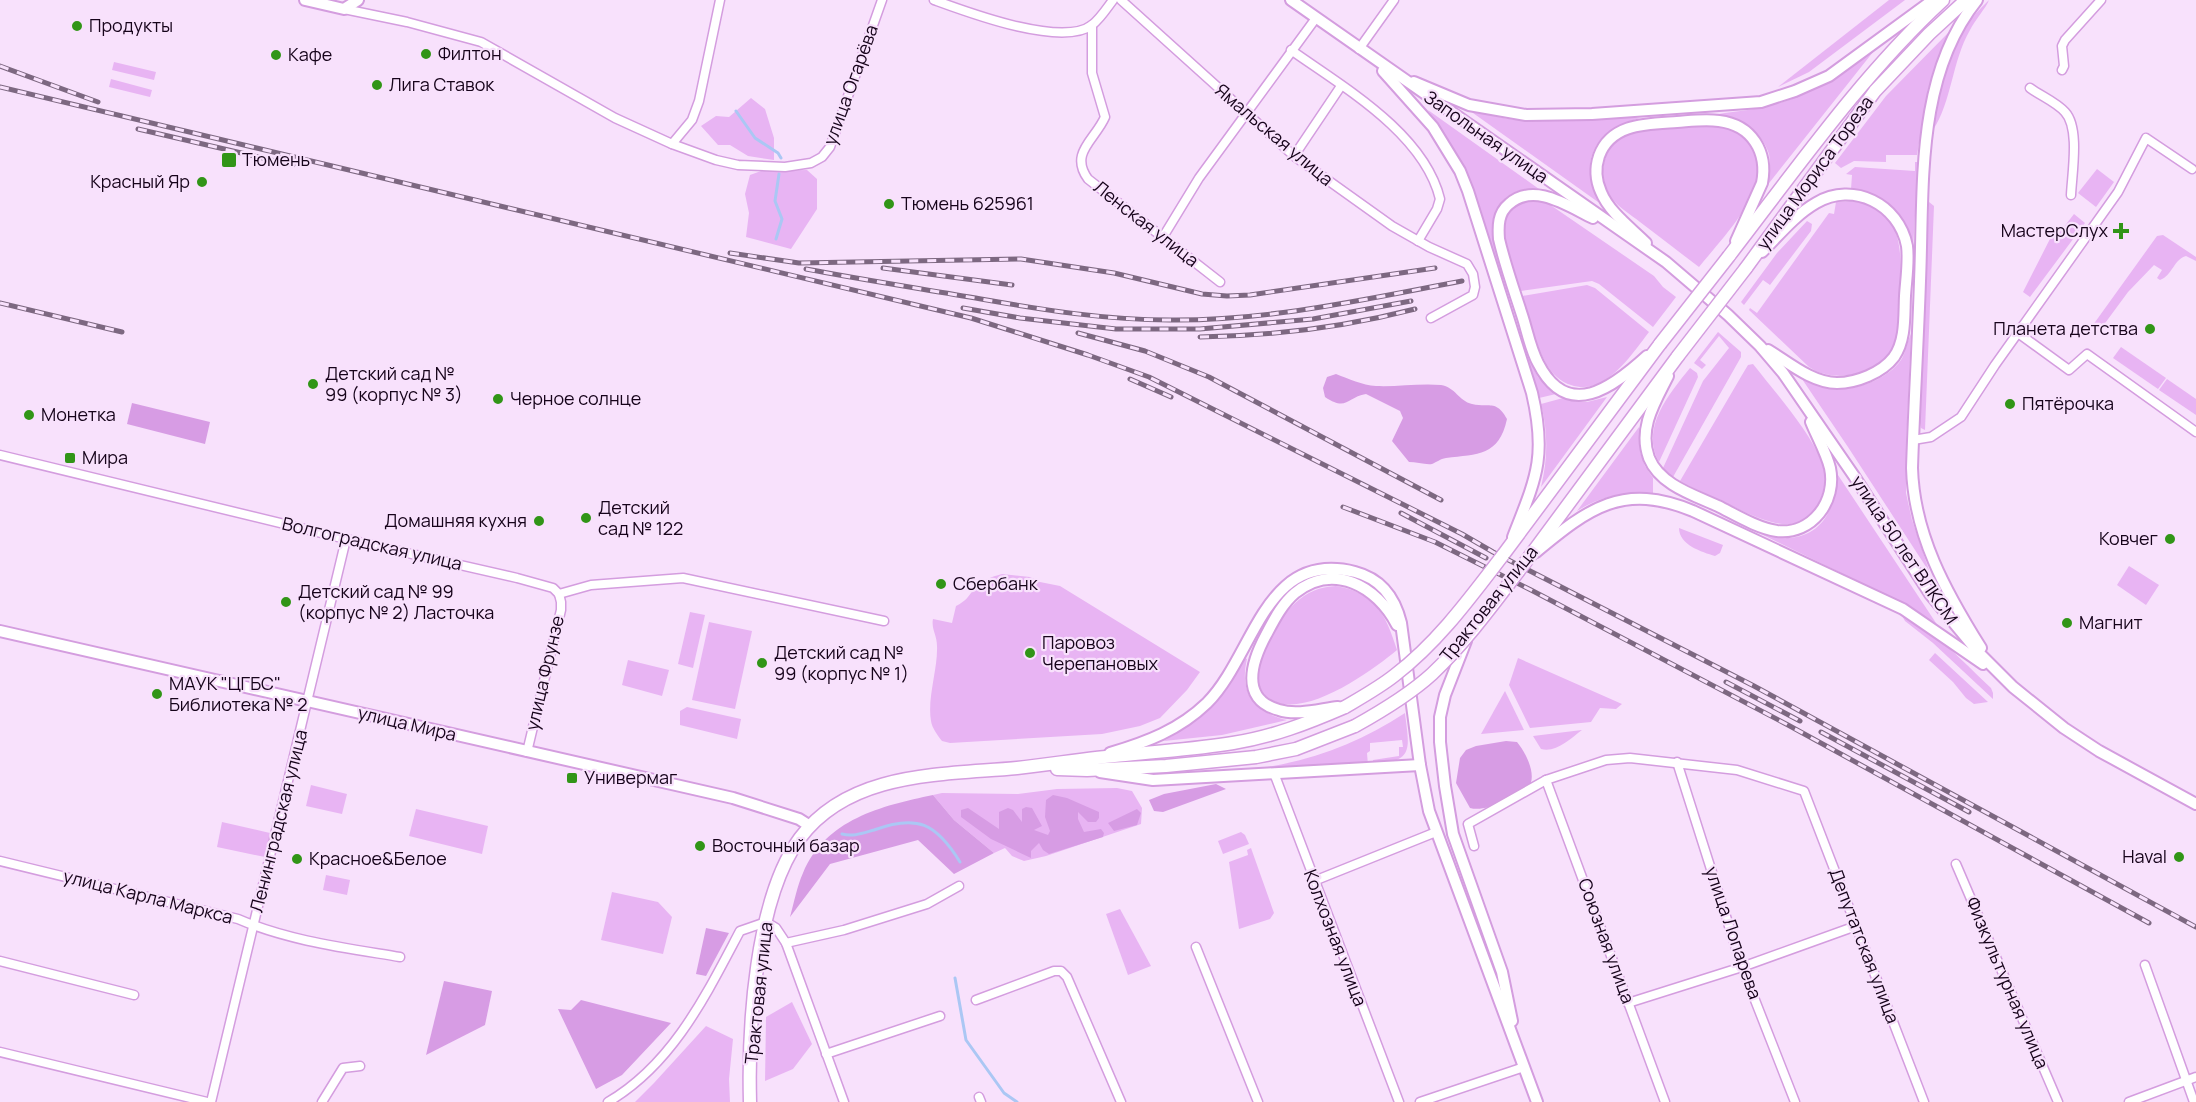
<svg xmlns="http://www.w3.org/2000/svg" width="2196" height="1102" viewBox="0 0 2196 1102" font-family="Manrope,sans-serif">
  <rect width="100%" height="100%" fill="#f8e1fc"/>
  <!-- green -->
  <g fill="#e8b4f3">
    <polygon points="1889,0 1905,0 1809,72 1778,87"/>
    <path d="M1989,0c-3,8 -14,20 -19,30 -18,31 -18,71 -37,100 5,-32 13,-69 29,-98 7,-12 17,-22 27,-32z"/>
    <polygon points="1950,31 1928,89 1917,155 1886,155 1886,162 1854,161 1841,168 1835,163 1886,96"/>
    <path d="M1877,47l-111,140c3,-11 5,-22 3,-33 -7,-24 -34,-37 -56,-39 16,-3 31,-4 46,-7 47,-9 82,-32 118,-61z"/>
    <polygon points="114,62 156,72 154,80 112,70"/>
    <polygon points="111,79 152,90 150,97 109,87"/>
    <polygon points="751,98 765,109 774,138 774,160 748,156 730,145 718,145 701,126 716,116 729,117"/>
    <path d="M1466,108c17,5 35,11 54,12 40,4 80,-5 120,-2 -30,8 -55,26 -49,61 1,9 6,16 7,23z"/>
    <path d="M1428,110l111,79c-12,-1 -23,1 -32,8 -26,20 -10,56 -3,81h-3l-33,-102 -14,-26z"/>
    <path d="M1712,125c16,2 31,8 40,22 24,39 -30,91 -53,120 -20,-15 -39,-30 -59,-45 -9,-7 -20,-14 -28,-23 -9,-10 -11,-23 -8,-35 8,-44 75,-37 108,-39z"/>
    <path d="M1915,162h3l-5,88c-2,-34 -30,-58 -62,-61l1,-14 -6,-1 9,-7 60,4z"/>
    <polygon points="2097,169 2114,182 2096,207 2078,193"/>
    <polygon points="807,170 817,179 817,209 791,249 746,237 749,213 745,194 750,175 761,171"/>
    <path d="M1539,200l10,4 105,72 9,11 13,10 -23,30 -54,-43 -7,-3 -71,10c-11,-33 -39,-88 18,-91z"/>
    <path d="M1851,201c56,6 51,56 48,98 0,15 1,32 -5,46 -13,29 -59,40 -85,22l-60,-57 1,-2 7,5 72,-100 5,1 2,-12z"/>
    <polygon points="1929,202 1934,206 1925,430 1921,428 1919,417"/>
    <polygon points="2074,214 2085,223 2030,297 2023,292 2053,233 2060,232"/>
    <polygon points="1807,221 1812,224 1811,231 1770,285 1763,280 1744,305 1741,302 1777,253"/>
    <path d="M2163,235l33,22v4l-10,-5c-12,3 -14,20 -26,24l-3,-2 5,-8 -8,-5 -26,27 -28,38 -7,-5 64,-89z"/>
    <path d="M1587,285l8,3 54,44c-17,22 -44,65 -78,53 -10,-3 -19,-11 -24,-20 -12,-20 -17,-46 -25,-69z"/>
    <polygon points="1718,332 1741,352 1741,357 1673,477 1663,468 1703,381 1729,348 1719,336 1700,360 1706,365 1702,369 1694,363"/>
    <path d="M1911,334l-5,113v46l6,27 18,53 -82,-126 -46,-68c10,5 20,9 31,10 23,2 55,-10 68,-29 5,-8 6,-18 10,-26z"/>
    <polygon points="2121,347 2166,378 2158,389 2113,358"/>
    <polygon points="1527,356 1538,377 1556,394 1539,398"/>
    <path d="M1753,364c22,28 55,65 69,98 5,12 3,28 -3,40 -19,40 -61,16 -89,3 -17,-8 -33,-15 -50,-24l62,-106 6,-10z"/>
    <path d="M1690,368l7,5 1,4 -39,85c-19,-34 10,-68 31,-94z"/>
    <polygon points="2167,379 2196,399 2196,415 2159,390"/>
    <path d="M1607,397l-66,90c7,-29 7,-55 0,-83l22,-6 11,3 13,1z"/>
    <path d="M1639,427l1,25 5,14 8,12v15c-28,-1 -52,3 -76,18z"/>
    <path d="M1838,475l100,151 -27,-19 -150,-73c9,0 18,5 27,4 37,-2 47,-33 50,-63z"/>
    <path d="M1679,528l44,17 -3,8 -5,3c-13,-4 -36,-11 -36,-28z"/>
    <polygon points="2129,566 2159,585 2146,605 2117,585"/>
    <path d="M1002,574l28,3 10,5 20,4 140,86 -13,18 -27,28 -20,8 -38,8 -152,9 -8,-2c-4,-5 -10,-13 -11,-20 -4,-23 7,-52 6,-75 0,-11 -6,-17 -4,-27l19,4 4,-17c10,-5 12,-9 18,-17 8,-9 17,-12 28,-15z"/>
    <path d="M1336,586c40,7 50,29 61,64 -25,21 -94,71 -127,49 -6,-4 -11,-11 -12,-19 -2,-11 3,-21 7,-31 14,-31 34,-62 71,-63z"/>
    <polygon points="690,612 705,615 693,668 678,664"/>
    <path d="M1901,614c35,17 62,48 90,74l2,5v6l-60,-56 -28,-22z"/>
    <polygon points="709,622 752,631 735,709 692,700"/>
    <polygon points="1935,653 1988,702 1974,704 1966,698 1953,682 1929,660"/>
    <path d="M1245,658l2,1c-8,34 7,53 40,61l-65,15 -58,6c37,-22 58,-47 81,-83z"/>
    <polygon points="1518,658 1622,704 1616,709 1600,708 1591,722 1530,728 1509,685"/>
    <polygon points="628,660 669,670 662,696 622,685"/>
    <polygon points="1505,691 1524,730 1481,734"/>
    <polygon points="687,707 741,719 737,739 680,725 680,711"/>
    <path d="M1405,713c4,35 10,48 -32,52v-5l26,-4v-9h4l-1,-7 -32,3v8l-3,2 1,12 -101,5v-3c50,-8 95,-26 138,-54z"/>
    <path d="M1582,730c-12,9 -26,23 -41,19l-8,-13z"/>
    <polygon points="311,785 347,794 342,814 306,806"/>
    <polygon points="1117,788 1132,791 1142,808 1141,824 1046,856 1024,861 1012,856 1005,848 994,853 954,820 933,795 942,793 1018,794 1057,789"/>
    <polygon points="416,809 488,826 482,854 409,836"/>
    <polygon points="222,822 270,833 265,857 217,847"/>
    <polygon points="1241,832 1245,835 1249,844 1223,854 1218,841"/>
    <polygon points="1251,848 1274,913 1270,919 1239,929 1229,862 1248,855 1247,850"/>
    <polygon points="326,875 350,880 347,895 323,890"/>
    <polygon points="612,892 658,902 672,917 663,954 601,940"/>
    <polygon points="1120,909 1151,966 1128,975 1106,914"/>
    <polygon points="792,1002 812,1044 793,1069 765,1081 766,1017"/>
    <polygon points="706,1026 733,1039 729,1079 730,1102 635,1102 654,1083"/>
  </g>
  <!-- forest -->
  <g fill="#d79ce4">
    <path d="M1336,374c13,5 26,11 40,12 21,1 44,-3 65,-1 14,2 18,16 31,19 17,4 24,-5 35,15 -8,37 -29,35 -61,39 -6,1 -9,4 -14,6 -6,1 -16,-2 -23,-2l-17,-21 11,-23 -3,-7 -34,-17c-19,3 -19,18 -41,3l-2,-9 4,-11z"/>
    <polygon points="132,403 210,422 205,444 127,424"/>
    <path d="M1506,741l11,1c9,11 21,34 11,46 -16,7 -40,25 -58,20l-14,-25 4,-25 6,-8 10,-4z"/>
    <polygon points="1216,784 1226,789 1163,812 1154,811 1149,800 1164,794"/>
    <path d="M933,795l21,25 40,33 -40,21 -36,-34 -88,24 -40,53c4,-14 7,-31 13,-44 23,-54 78,-67 130,-78z"/>
    <polygon points="1053,795 1067,798 1099,812 1099,818 1096,822 1088,822 1078,812 1078,819 1084,832 1101,829 1104,833 1103,837 1049,854 1043,850 1039,843 1031,851 1031,858 991,839 961,817 961,810 968,808 999,829 999,812 1008,808 1013,810 1022,822 1022,809 1026,807 1032,808 1042,826 1034,830 1048,835 1050,831 1045,817 1046,800"/>
    <polygon points="1137,809 1141,813 1137,825 1114,831 1108,823"/>
    <polygon points="706,928 729,933 706,976 696,974"/>
    <polygon points="444,981 492,991 485,1025 426,1055"/>
    <polygon points="581,1000 671,1023 622,1075 596,1089 558,1009 571,1010"/>
  </g>
  <g fill="none" stroke-linecap="round" stroke-linejoin="round">
    <!-- stream -->
    <g stroke="#abc7f4" stroke-width="3">
      <polyline points="736,111 755,138 778,153 781,158"/>
      <polyline points="776,239 782,219 775,201 779,174"/>
      <path d="M842,834c11,3 21,-1 32,-4 43,-16 62,-7 86,32"/>
      <polyline points="955,978 966,1040 1004,1093 1017,1102"/>
    </g>
    <!-- minor casing -->
    <g stroke="#d49ddf" stroke-width="11">
      <g id="minor">
        <path d="M934,0c33,12 128,48 158,25 8,-6 15,-17 21,-25"/>
        <polyline points="1121,0 1294,156 1392,226 1429,247 1467,264 1473,274 1475,287 1473,295 1431,318"/>
        <polyline points="344,9 407,22 481,42 615,118 672,144 716,160 738,165 785,167 811,163 822,157 830,147 882,0"/>
        <path d="M1092,25v48l13,44c-10,23 -36,36 -17,62l132,103"/>
        <polyline points="1359,49 1394,0"/>
        <path d="M1291,50c52,37 133,83 149,149l-3,10 -19,32"/>
        <polyline points="2062,70 2064,66 2062,46 2065,40 2101,0"/>
        <path d="M2030,88c11,8 26,14 35,24 15,16 7,61 6,83"/>
        <polyline points="672,144 692,120 699,101 720,0"/>
        <polyline points="1294,156 1341,86"/>
        <polyline points="1163,237 1199,178 1316,18"/>
        <polyline points="2018,333 2069,370 2087,354 2196,432"/>
        <polyline points="1913,440 1931,437 1961,417 1995,365 2118,192 2146,138 2192,169"/>
        <polyline points="0,455 346,539 517,578 553,588 559,594"/>
        <polyline points="559,594 591,585 683,578 884,621"/>
        <polyline points="527,752 561,610 561,602 559,594"/>
        <polyline points="1677,762 1742,967 1795,1102"/>
        <polyline points="1274,773 1399,1102"/>
        <polyline points="1546,780 1665,1102"/>
        <polyline points="1474,846 1468,824 1546,780 1606,760 1630,758 1737,770 1804,791 1924,1102"/>
        <path d="M0,861l238,58c51,22 108,29 162,38"/>
        <polyline points="1956,864 2058,1102"/>
        <polyline points="1314,881 1436,832"/>
        <polyline points="786,943 844,930 927,904 959,886"/>
        <polyline points="1196,947 1258,1102"/>
        <polyline points="0,961 134,995"/>
        <polyline points="2145,965 2194,1102"/>
        <polyline points="976,1000 1054,971 1061,971 1067,977 1121,1102"/>
        <polyline points="1628,1003 1742,967 1856,926"/>
        <polyline points="0,1052 207,1102"/>
        <polyline points="826,1054 940,1016"/>
        <polyline points="979,1097 981,1102"/>
        <polyline points="211,1102 346,539"/>
        <polyline points="322,1102 343,1068 360,1066"/>
        <path d="M608,1102c65,-38 98,-107 132,-171l26,-9 10,6 10,15 58,159"/>
        <polyline points="1420,1102 1524,1067"/>
        <polyline points="2129,1102 2196,1077"/>
      </g>
    </g>
    <!-- tertiary casing -->
    <g stroke="#d49ddf" stroke-width="14">
      <g id="tertiary">
        <polyline points="305,0 344,9 358,0"/>
        <polyline points="1291,0 1666,262 1728,315 1760,346 1783,373 1854,476 1930,594 1979,653 2013,687 2064,728 2099,751 2196,804"/>
        <path d="M1977,0c-62,77 -53,187 -57,281 -2,62 -6,125 -8,187 2,67 34,124 69,180"/>
        <path d="M1383,71l50,56 27,44 8,20 64,202c15,64 4,85 -19,144"/>
        <polyline points="1414,82 1469,105 1526,115 1592,114 1761,102 1795,91 1829,76 1933,0"/>
        <path d="M1593,218c-25,-12 -59,-36 -84,-14 -11,9 -11,22 -10,35 6,26 15,51 23,76 5,15 8,33 16,48 30,59 75,24 109,-7"/>
        <path d="M1646,243c-15,-15 -37,-31 -45,-51 -5,-11 -6,-24 -2,-36 12,-33 48,-32 78,-34 14,-1 28,-3 42,-1 33,4 49,31 43,62l-26,58"/>
        <path d="M1762,252c17,-17 33,-37 54,-49 37,-22 83,1 91,43 2,16 -1,34 -2,50 -1,20 1,44 -11,61 -12,16 -38,26 -57,26 -25,0 -49,-21 -69,-33"/>
        <path d="M1668,376c-13,26 -30,52 -19,82 11,27 45,37 69,48 18,9 39,22 59,25 35,4 60,-30 53,-63 -4,-16 -13,-31 -19,-46"/>
        <path d="M1536,552c53,-44 87,-70 157,-41l210,98 80,55"/>
        <polyline points="0,631 733,798 799,819 810,826"/>
        <polyline points="1466,641 1445,695 1440,717 1440,742 1445,786 1453,834 1502,972 1512,1021"/>
        <path d="M1338,707c-18,2 -41,9 -59,3 -40,-11 -27,-49 -13,-75 8,-15 16,-31 29,-42 38,-31 82,-7 102,32"/>
        <path d="M1110,753c37,-11 69,-23 97,-50 48,-48 57,-154 148,-131 27,7 40,26 46,51l19,142 9,46 108,291"/>
        <polyline points="1100,772 1153,780 1420,765"/>
      </g>
    </g>
    <!-- primary casing -->
    <g stroke="#d49ddf" stroke-width="15">
      <g id="primary">
        <path d="M1729,256c68,-88 132,-180 214,-256"/>
        <polyline points="1746,268 1875,91 1929,34 1966,0"/>
        <polyline points="1503,555 1660,344"/>
        <polyline points="1527,560 1678,356"/>
        <polyline points="1057,769 1087,770 1166,766 1256,757 1296,749 1355,726"/>
        <path d="M750,1102c-2,-74 5,-203 50,-264 50,-67 142,-63 217,-70 36,-4 72,-10 108,-13 36,-4 72,-6 108,-12 39,-6 75,-20 112,-36"/>
      </g>
    </g>
    <!-- minor -->
    <use href="#minor" stroke="#fff" stroke-width="8"/>
    <!-- tertiary -->
    <use href="#tertiary" stroke="#fff" stroke-width="10"/>
    <!-- primary -->
    <use href="#primary" stroke="#fff" stroke-width="12"/>
    <!-- rail casing -->
    <g stroke="#7d6881" stroke-width="5">
      <g id="rail">
        <polyline points="0,66 98,102"/>
        <polyline points="0,87 971,318 1088,355 1149,377 1462,534 1493,552 1754,686 2196,927"/>
        <polyline points="138,129 293,165"/>
        <polyline points="730,253 799,263 1021,259 1114,273 1202,294 1227,296 1250,295 1435,268"/>
        <polyline points="883,268 1012,285"/>
        <path d="M806,269c58,11 117,20 175,30 63,11 125,21 189,21 99,1 196,-21 292,-39"/>
        <polyline points="0,303 122,332"/>
        <polyline points="963,308 1020,318 1116,329 1200,329 1313,319 1411,301"/>
        <polyline points="1078,333 1145,351 1209,377 1441,500"/>
        <path d="M1200,337c73,-1 145,-10 215,-28"/>
        <polyline points="1130,379 1171,397"/>
        <polyline points="1343,507 1435,542 1531,590 1788,725 2149,923"/>
        <polyline points="1401,513 1486,558"/>
        <polyline points="1726,682 1800,721"/>
        <polyline points="1821,732 1969,812"/>
      </g>
    </g>
    <!-- rail -->
    <use href="#rail" stroke="#f8e1fc" stroke-width="3" stroke-dasharray="9" stroke-linecap="butt"/>
    <!-- primary-bridge casing -->
    <g stroke="#d49ddf" stroke-width="15" stroke-linecap="butt">
      <g id="primary-bridge">
        <polyline points="1660,344 1729,256"/>
        <polyline points="1678,356 1746,268"/>
        <path d="M1345,707c17,-10 35,-20 50,-32 43,-33 75,-77 108,-120"/>
        <path d="M1355,726c27,-15 54,-31 77,-52 36,-34 65,-75 95,-114"/>
      </g>
    </g>
    <!-- primary-bridge -->
    <use href="#primary-bridge" stroke="#fff" stroke-width="12"/>
  </g>
  <!-- markers -->
  <g fill="#319517" stroke="#f8e1fc" stroke-width="2">
    <circle cx="77" cy="26" r="6"/>
    <circle cx="426" cy="54" r="6"/>
    <circle cx="276" cy="55" r="6"/>
    <circle cx="377" cy="85" r="6"/>
    <rect x="221" y="152" width="16" height="16" rx="3"/>
    <circle cx="202" cy="182" r="6"/>
    <circle cx="889" cy="204" r="6"/>
    <path d="M2118 222h6v6h6v6h-6v6h-6v-6h-6v-6h6z"/>
    <circle cx="2150" cy="329" r="6"/>
    <circle cx="313" cy="384" r="6"/>
    <circle cx="498" cy="399" r="6"/>
    <circle cx="2010" cy="404" r="6"/>
    <circle cx="29" cy="415" r="6"/>
    <rect x="64" y="452" width="12" height="12" rx="3"/>
    <circle cx="586" cy="518" r="6"/>
    <circle cx="539" cy="521" r="6"/>
    <circle cx="2170" cy="539" r="6"/>
    <circle cx="941" cy="584" r="6"/>
    <circle cx="286" cy="602" r="6"/>
    <circle cx="2067" cy="623" r="6"/>
    <circle cx="1030" cy="653" r="6"/>
    <circle cx="762" cy="663" r="6"/>
    <circle cx="157" cy="694" r="6"/>
    <rect x="566" y="772" width="12" height="12" rx="3"/>
    <circle cx="700" cy="846" r="6"/>
    <circle cx="2179" cy="857" r="6"/>
    <circle cx="297" cy="859" r="6"/>
  </g>
  <g text-anchor="middle" stroke-width="4.5" stroke-linejoin="round" paint-order="stroke">
    <!-- poi labels -->
    <g font-size="18" fill="#16031a" stroke="#f8e1fc" text-anchor="start">
      <text x="89" y="32">Продукты</text>
      <text x="438" y="60">Филтон</text>
      <text x="288" y="61">Кафе</text>
      <text x="389" y="91">Лига Ставок</text>
      <text x="242" y="166">Тюмень</text>
      <text x="190" y="188" text-anchor="end">Красный Яр</text>
      <text x="901" y="210">Тюмень 625961</text>
      <text x="2108" y="237" text-anchor="end">МастерСлух</text>
      <text x="2138" y="335" text-anchor="end">Планета детства</text>
      <text x="325" y="380">Детский сад №<tspan x="325" dy="21">99 (корпус № 3)</tspan></text>
      <text x="510" y="405">Черное солнце</text>
      <text x="2022" y="410">Пятёрочка</text>
      <text x="41" y="421">Монетка</text>
      <text x="82" y="464">Мира</text>
      <text x="598" y="514">Детский<tspan x="598" dy="21">сад № 122</tspan></text>
      <text x="527" y="527" text-anchor="end">Домашняя кухня</text>
      <text x="2158" y="545" text-anchor="end">Ковчег</text>
      <text x="953" y="590">Сбербанк</text>
      <text x="298" y="598">Детский сад № 99<tspan x="298" dy="21">(корпус № 2) Ласточка</tspan></text>
      <text x="2079" y="629">Магнит</text>
      <text x="1042" y="649">Паровоз<tspan x="1042" dy="21">Черепановых</tspan></text>
      <text x="774" y="659">Детский сад №<tspan x="774" dy="21">99 (корпус № 1)</tspan></text>
      <text x="169" y="690">МАУК "ЦГБС"<tspan x="169" dy="21">Библиотека № 2</tspan></text>
      <text x="584" y="784">Универмаг</text>
      <text x="712" y="852">Восточный базар</text>
      <text x="2167" y="863" text-anchor="end">Haval</text>
      <text x="309" y="865">Красное&amp;Белое</text>
    </g>
    <!-- street labels -->
    <g font-size="18" fill="#16031a" stroke="#f8e1fc">
      <text transform="translate(851 85) rotate(-70)" y="6">улица Огарёва</text>
      <text transform="translate(1274 135) rotate(40)" y="6">Ямальская улица</text>
      <text transform="translate(1486 137) rotate(35)" y="6">Запольная улица</text>
      <text transform="translate(1815 173) rotate(-54)" y="6">улица Мориса Тореза</text>
      <text transform="translate(1146 224) rotate(38)" y="6">Ленская улица</text>
      <text transform="translate(372 544) rotate(13)" y="6">Волгоградская улица</text>
      <text transform="translate(1904 550) rotate(56)" y="6">улица 50 лет ВЛКСМ</text>
      <text transform="translate(1489 604) rotate(-51)" y="6">Трактовая улица</text>
      <text transform="translate(545 673) rotate(-77)" y="6">улица Фрунзе</text>
      <text transform="translate(407 724) rotate(13)" y="6">улица Мира</text>
      <text transform="translate(279 821) rotate(-76)" y="6">Ленинградская улица</text>
      <text transform="translate(148 897) rotate(14)" y="6">улица Карла Маркса</text>
      <text transform="translate(1733 933) rotate(71)" y="6">улица Лопарева</text>
      <text transform="translate(1335 938) rotate(69)" y="6">Колхозная улица</text>
      <text transform="translate(1606 941) rotate(70)" y="6">Союзная улица</text>
      <text transform="translate(1864 946) rotate(69)" y="6">Депутатская улица</text>
      <text transform="translate(2007 983) rotate(67)" y="6">Физкультурная улица</text>
      <text transform="translate(759 993) rotate(-84)" y="6">Трактовая улица</text>
    </g>
  </g>
</svg>
